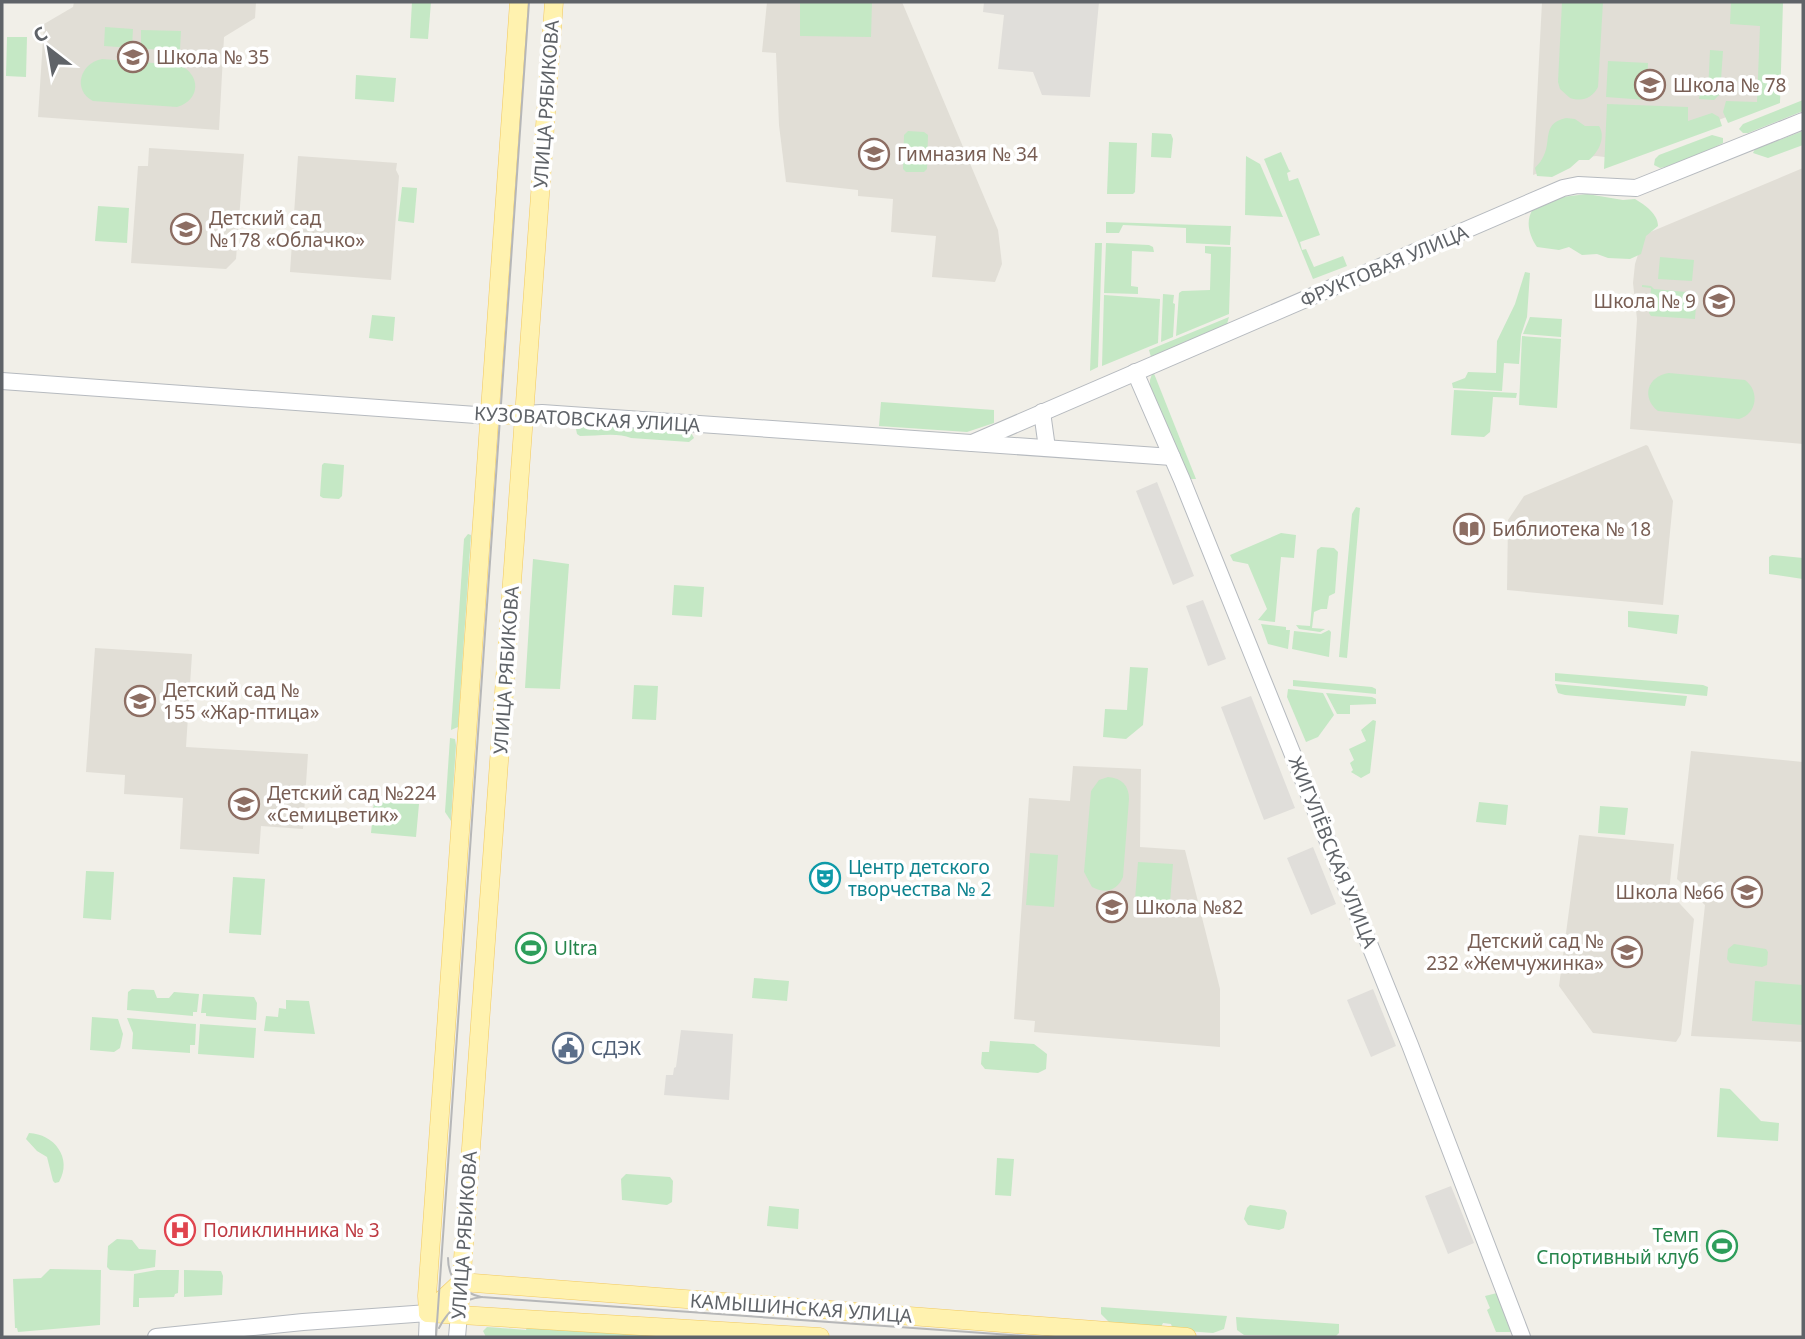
<svg xmlns="http://www.w3.org/2000/svg" width="1805" height="1339" viewBox="0 0 1805 1339" font-family="'Noto Sans',sans-serif">
  <rect width="100%" height="100%" fill="#f1efe8"/>
  <!-- industrial -->
  <g fill="#e0deda">
    <polygon points="984,2 1099,2 1090,97 1042,95 1033,72 998,69 1004,15 983,12"/>
    <polygon points="1157,482 1194,576 1173,585 1136,491"/>
    <polygon points="1203,600 1226,659 1208,666 1186,606"/>
    <polygon points="1251,696 1295,808 1264,820 1221,707"/>
    <polygon points="1313,847 1336,904 1311,915 1287,858"/>
    <polygon points="1373,989 1396,1046 1371,1057 1347,1000"/>
    <polygon points="681,1030 733,1034 729,1100 664,1095 666,1075 673,1075 674,1068 676,1067"/>
    <polygon points="1451,1186 1474,1243 1448,1254 1425,1196"/>
  </g>
  <!-- education -->
  <g fill="#e1ded6">
    <polygon points="74,2 256,2 255,18 224,37 219,130 38,117 44,24 73,7"/>
    <polygon points="767,2 902,2 998,230 1002,264 995,282 932,277 936,236 891,232 893,199 858,196 858,190 786,182 779,125 776,53 762,52"/>
    <polygon points="1542,2 1766,2 1761,103 1622,159 1596,156 1579,158 1533,175"/>
    <polygon points="149,148 244,154 236,259 226,269 131,263 138,166 148,166"/>
    <polygon points="298,156 397,163 396,170 399,176 391,280 290,272"/>
    <polygon points="1803,168 1803,444 1630,429 1637,319 1633,283 1635,264 1643,239 1648,233"/>
    <polygon points="1646,445 1648,446 1673,501 1663,605 1507,590 1508,520 1524,496"/>
    <polygon points="95,648 192,654 186,747 308,754 303,829 261,826 259,854 180,849 183,798 124,794 125,775 86,772"/>
    <polygon points="1691,751 1803,762 1803,1042 1691,1036 1705,905 1677,879"/>
    <polygon points="1073,766 1141,769 1140,847 1185,850 1220,989 1220,1047 1034,1032 1035,1021 1014,1019 1029,798 1070,801"/>
    <polygon points="1579,835 1674,844 1669,892 1694,919 1681,1034 1676,1042 1593,1033 1559,986"/>
  </g>
  <!-- green -->
  <g fill="#c5e8c5">
    <polygon points="412,2 431,2 428,39 410,38"/>
    <polygon points="800,2 872,2 871,37 800,36"/>
    <path d="M1562,2h41l-5,85c-6,11 -15,15 -28,11l-10,-9 -2,-7z"/>
    <polygon points="1731,2 1783,2 1780,103 1728,123 1723,112 1726,101 1757,102 1760,26 1730,24"/>
    <polygon points="105,27 133,29 132,48 104,46"/>
    <polygon points="141,30 181,31 180,50 141,49"/>
    <polygon points="7,37 27,37 26,77 6,76"/>
    <polygon points="1710,50 1723,51 1720,94 1714,100 1699,99 1700,93 1708,93"/>
    <path d="M102,59l77,6c22,9 22,35 -2,42l-84,-6c-21,-11 -13,-38 9,-42z"/>
    <polygon points="1608,61 1648,63 1646,100 1606,97"/>
    <polygon points="356,75 396,78 394,102 355,99"/>
    <polygon points="1803,100 1803,111 1748,133 1743,133 1739,129 1743,124"/>
    <polygon points="1607,104 1688,107 1688,121 1712,113 1719,117 1722,126 1604,169"/>
    <path d="M1566,118l9,1 10,7h14c7,11 0,26 -10,34h-10l-9,8 -18,9 -15,-1 -2,-8c2,-3 5,-5 7,-9 11,-17 -2,-35 24,-41z"/>
    <polygon points="908,131 924,132 928,135 927,169 924,172 906,172 903,169 904,135"/>
    <polygon points="1803,131 1803,145 1768,158 1753,153 1755,149"/>
    <polygon points="1152,133 1171,134 1173,139 1171,158 1151,157"/>
    <polygon points="1712,135 1723,138 1723,143 1701,154 1665,167 1660,168 1654,165 1655,159 1659,155"/>
    <polygon points="1109,142 1137,143 1135,192 1133,194 1107,194"/>
    <polygon points="1281,152 1289,170 1291,171 1287,173 1289,181 1298,178 1320,235 1300,242 1302,250 1306,249 1314,267 1343,256 1347,266 1313,279 1264,159"/>
    <polygon points="1246,156 1260,164 1283,217 1245,215"/>
    <polygon points="402,187 417,188 414,223 398,221"/>
    <path d="M1587,194l36,6 12,-1c10,6 23,15 23,27l-12,10 -5,18 -11,5 -22,-1 -11,-4 -15,1 -13,-8 -10,3 -22,-3c-8,-12 -12,-26 -4,-38l29,-12z"/>
    <polygon points="98,206 129,208 127,243 95,241"/>
    <polygon points="1106,222 1231,226 1230,245 1186,243 1186,228 1123,225 1119,233 1106,233"/>
    <polygon points="1095,243 1102,243 1098,367 1090,371"/>
    <polygon points="1106,243 1149,245 1153,247 1154,252 1132,251 1131,286 1138,287 1138,294 1104,293"/>
    <polygon points="1205,246 1231,247 1229,314 1176,336 1179,293 1182,291 1210,290 1211,254 1205,253"/>
    <polygon points="1660,257 1694,260 1692,281 1658,279"/>
    <polygon points="1525,272 1530,273 1527,317 1521,335 1519,364 1504,363 1502,391 1453,388 1452,383 1465,378 1468,372 1496,373 1497,341 1515,304"/>
    <polygon points="1642,285 1651,286 1654,289 1697,293 1695,319 1651,316 1649,313 1651,288 1642,287"/>
    <polygon points="1163,294 1174,295 1173,303 1175,304 1173,337 1161,342"/>
    <polygon points="1104,295 1160,299 1158,343 1102,366"/>
    <polygon points="372,315 395,317 393,341 369,338"/>
    <polygon points="1229,317 1227,324 1151,357 1149,350"/>
    <polygon points="1530,317 1562,319 1561,337 1523,334"/>
    <polygon points="1522,336 1561,339 1557,408 1519,405"/>
    <polygon points="1153,371 1196,479 1187,479 1150,387 1150,380"/>
    <path d="M1669,373l76,7c15,11 12,34 -6,39l-81,-8c-17,-13 -11,-35 11,-38z"/>
    <polygon points="1454,390 1517,393 1516,398 1493,397 1490,432 1484,437 1451,435"/>
    <polygon points="881,402 994,410 994,423 967,432 879,426"/>
    <path d="M584,422l105,7 5,9 -5,4 -58,-4c-13,-6 -35,-2 -51,-2l-3,-2 -1,-5z"/>
    <polygon points="324,463 344,465 342,496 339,499 323,498 320,496 322,465"/>
    <polygon points="1356,507 1360,508 1347,658 1339,657 1352,514"/>
    <polygon points="1281,533 1296,535 1294,558 1281,557 1275,622 1258,620 1267,609 1248,564 1233,561 1230,555"/>
    <polygon points="468,534 471,535 458,727 451,730 464,539"/>
    <polygon points="1321,547 1334,548 1338,552 1335,593 1329,596 1327,609 1321,609 1314,612 1312,628 1325,629 1320,632 1299,629 1296,625 1310,626 1317,550"/>
    <polygon points="1772,555 1803,558 1803,579 1769,574 1769,557"/>
    <polygon points="533,559 569,564 560,689 525,688"/>
    <polygon points="674,585 704,587 702,617 672,615"/>
    <polygon points="1628,611 1679,615 1677,634 1628,627"/>
    <polygon points="1261,624 1286,627 1286,630 1290,630 1288,649 1268,644"/>
    <polygon points="1329,630 1331,632 1329,657 1292,649 1294,631 1321,634"/>
    <polygon points="1130,667 1148,668 1143,725 1126,739 1103,737 1105,709 1127,710"/>
    <polygon points="1555,673 1703,685 1708,687 1707,696 1555,681"/>
    <polygon points="1293,680 1372,687 1376,689 1376,694 1293,686"/>
    <polygon points="1555,684 1687,696 1685,706 1565,695 1558,693"/>
    <polygon points="634,685 658,686 656,720 632,719"/>
    <polygon points="1288,689 1323,693 1334,715 1318,737 1306,742 1287,697"/>
    <polygon points="1326,693 1372,697 1376,699 1376,704 1350,705 1350,714 1337,714"/>
    <polygon points="1373,720 1376,721 1370,773 1361,778 1351,772 1353,770 1350,763 1354,760 1349,749 1366,741 1361,730"/>
    <polygon points="450,738 455,739 456,745 451,821 445,812"/>
    <path d="M1108,777c14,1 21,9 21,22l-6,78c-6,14 -18,17 -31,10l-8,-15 7,-81 8,-11z"/>
    <polygon points="374,801 419,804 416,837 371,833"/>
    <polygon points="1479,802 1508,805 1506,825 1476,822"/>
    <polygon points="1600,806 1628,808 1625,835 1598,833"/>
    <polygon points="1030,853 1058,855 1054,907 1026,905"/>
    <polygon points="1138,862 1173,864 1170,902 1135,899"/>
    <polygon points="86,871 114,872 111,920 83,918"/>
    <polygon points="233,877 265,879 261,935 229,933"/>
    <polygon points="1734,944 1766,949 1768,952 1767,965 1762,967 1730,963 1727,959 1728,949"/>
    <polygon points="754,978 789,981 787,1001 752,998"/>
    <polygon points="1755,981 1803,985 1803,1025 1752,1021"/>
    <polygon points="132,989 154,990 157,998 169,998 174,992 199,994 197,1012 193,1012 193,1016 127,1010 128,992"/>
    <polygon points="203,994 254,997 257,1003 256,1020 206,1016 206,1013 201,1013"/>
    <polygon points="286,1000 309,1001 315,1034 264,1031 266,1016 278,1017 279,1008 286,1009"/>
    <polygon points="92,1017 118,1019 123,1034 120,1048 114,1052 90,1050"/>
    <polygon points="127,1018 196,1024 195,1045 190,1045 190,1053 132,1049 133,1033"/>
    <polygon points="200,1024 256,1028 254,1058 198,1054"/>
    <polygon points="990,1041 1034,1044 1047,1054 1046,1069 1038,1073 985,1069 981,1064 982,1052 989,1052"/>
    <polygon points="1720,1088 1730,1089 1761,1121 1779,1123 1778,1141 1717,1137"/>
    <path d="M29,1133c25,1 44,25 30,49l-4,1 -2,-2 -6,-24 -10,-6 -11,-12z"/>
    <polygon points="997,1158 1014,1159 1011,1196 995,1195"/>
    <polygon points="626,1174 670,1177 673,1181 672,1202 667,1205 622,1200 621,1179"/>
    <polygon points="1250,1205 1285,1210 1287,1213 1284,1228 1279,1230 1248,1225 1244,1219 1247,1208"/>
    <polygon points="769,1206 799,1209 798,1229 767,1226"/>
    <polygon points="117,1239 132,1240 139,1249 156,1250 155,1267 132,1271 110,1270 107,1267 108,1246"/>
    <polygon points="50,1269 101,1270 100,1325 18,1332 17,1328 15,1328 13,1279 41,1278"/>
    <polygon points="157,1270 179,1270 178,1293 175,1294 174,1297 139,1298 139,1307 133,1307 134,1274"/>
    <polygon points="184,1270 221,1271 223,1276 222,1295 184,1297"/>
    <polygon points="1497,1293 1511,1332 1496,1332 1487,1310 1490,1308 1485,1296"/>
    <polygon points="1101,1307 1227,1316 1224,1329 1213,1333 1173,1330 1171,1324 1163,1323 1160,1329 1112,1325 1101,1314"/>
    <polygon points="1236,1317 1339,1324 1339,1333 1335,1337 1244,1335 1237,1330"/>
    <polygon points="528,1323 703,1337 486,1337 483,1331 487,1327 526,1330"/>
  </g>
  <g fill="none" stroke-linecap="round" stroke-linejoin="round">
    <!-- secondary casing -->
    <g stroke="#b6babf" stroke-width="18">
      <g id="secondary">
        <polyline points="1135,372 1182,480 1410,1045 1522,1337"/>
        <polyline points="2,381 490,416"/>
        <polyline points="1042,412 1047,448"/>
        <polyline points="524,414 542,413 1172,457"/>
        <polyline points="972,443 1563,188 1578,185 1636,188 1803,121"/>
        <polyline points="156,1337 303,1322 428,1313 427,1337"/>
        <polyline points="457,1337 459,1314"/>
      </g>
    </g>
    <!-- primary casing -->
    <g stroke="#f2c960" stroke-width="19">
      <g id="primary">
        <polyline points="490,416 524,414"/>
        <polyline points="428,1313 427,1296 519,2"/>
        <polyline points="428,1313 461,1282 1187,1337"/>
        <polyline points="428,1313 820,1337"/>
        <polyline points="459,1314 554,2"/>
      </g>
    </g>
    <!-- secondary -->
    <use href="#secondary" stroke="#fff" stroke-width="16"/>
    <!-- primary -->
    <use href="#primary" stroke="#fff2af" stroke-width="18"/>
    <!-- tram -->
    <g stroke="#b6b7b8" stroke-width="2">
      <path d="M448,1258c0,21 13,34 33,39l558,40"/>
      <path d="M439,1328c9,-18 23,-29 43,-31"/>
      <polyline points="436,1337 529,2"/>
    </g>
  </g>
  <!-- icons -->
  <defs>
    <g id="school-ring" transform="scale(1.575)"><circle r="9.5" fill="#fff" stroke="#8d6e63" stroke-width="1.5"/><path d="M0-5L7-2L0 1L-7-2ZM-4 1L0 2.5L4 1V4Q0 6-4 4Z" fill="#8d6e63"/></g>
    <g id="library-ring" transform="scale(1.575)"><circle r="9.5" fill="#fff" stroke="#8d6e63" stroke-width="1.5"/><path d="M-6-4Q-3-5.5-.7-3.5V5Q-3 3-6 4ZM6-4Q3-5.5 .7-3.5V5Q3 3 6 4Z" fill="#8d6e63"/></g>
    <g id="theatre-ring" transform="scale(1.575)"><circle r="9.5" fill="#fff" stroke="#0f9aa8" stroke-width="1.5"/><path d="M-5-5.5Q0-4 5-5.5V0Q5 5 0 6Q-5 5-5 0ZM-3.3-2.5H-1v1.5H-3.3ZM1-2.5H3.3v1.5H1ZM-2.8 1Q0 5.5 2.8 1Z" fill="#0f9aa8"/></g>
    <g id="stadium-ring" transform="scale(1.575)"><circle r="9.5" fill="#fff" stroke="#2e9e5b" stroke-width="1.5"/><path d="M0-5a6.5 5 0 1 0 0 10a6.5 5 0 1 0 0-10ZM-3.5-1.8h7v3.6h-7Z" fill="#2e9e5b"/></g>
    <g id="civic-ring" transform="scale(1.575)"><circle r="9.5" fill="#fff" stroke="#5c6f8a" stroke-width="1.5"/><path d="M-.6-6.5H3V-4.5H.6V-3L4-1V1h2V6H-6V1h2V-1L-.6-3ZM-1.2 2.5V6h2.4V2.5Z" fill="#5c6f8a"/></g>
    <g id="hospital-ring" transform="scale(1.575)"><circle r="9.5" fill="#fff" stroke="#e0444e" stroke-width="1.5"/><path d="M-5-5h3v3.5h4V-5h3V5h-3V1.5h-4V5h-3Z" fill="#e0444e"/></g>
  </defs>
  <g fill-rule="evenodd">
    <use href="#school-ring" x="133" y="57"/>
    <use href="#school-ring" x="1650" y="85"/>
    <use href="#school-ring" x="874" y="154"/>
    <use href="#school-ring" x="186" y="229"/>
    <use href="#school-ring" x="1719" y="301"/>
    <use href="#library-ring" x="1469" y="529"/>
    <use href="#school-ring" x="140" y="701"/>
    <use href="#school-ring" x="244" y="804"/>
    <use href="#theatre-ring" x="825" y="878"/>
    <use href="#school-ring" x="1747" y="892"/>
    <use href="#school-ring" x="1112" y="907"/>
    <use href="#stadium-ring" x="531" y="948"/>
    <use href="#school-ring" x="1627" y="952"/>
    <use href="#civic-ring" x="568" y="1048"/>
    <use href="#hospital-ring" x="180" y="1230"/>
    <use href="#stadium-ring" x="1722" y="1246"/>
  </g>
  <g text-anchor="middle" stroke-width="7" stroke-linejoin="round" paint-order="stroke">
    <!-- education labels -->
    <g font-size="19" fill="#785e54" stroke="#fff" text-anchor="start">
      <text x="156" y="64">Школа № 35</text>
      <text x="1673" y="92">Школа № 78</text>
      <text x="897" y="161">Гимназия № 34</text>
      <text x="209" y="225">Детский сад<tspan x="209" dy="22">№178 «Облачко»</tspan></text>
      <text x="1696" y="308" text-anchor="end">Школа № 9</text>
      <text x="1492" y="536">Библиотека № 18</text>
      <text x="163" y="697">Детский сад №<tspan x="163" dy="22">155 «Жар-птица»</tspan></text>
      <text x="267" y="800">Детский сад №224<tspan x="267" dy="22">«Семицветик»</tspan></text>
      <text x="1724" y="899" text-anchor="end">Школа №66</text>
      <text x="1135" y="914">Школа №82</text>
      <text x="1604" y="948" text-anchor="end">Детский сад №<tspan x="1604" dy="22">232 «Жемчужинка»</tspan></text>
    </g>
    <!-- street labels -->
    <g font-size="19" fill="#5f6368" stroke="#fff">
      <text transform="translate(546 104) rotate(-86)" y="7">УЛИЦА РЯБИКОВА</text>
      <text transform="translate(1384 266) rotate(-23)" y="7">ФРУКТОВАЯ УЛИЦА</text>
      <text transform="translate(587 419) rotate(3)" y="7">КУЗОВАТОВСКАЯ УЛИЦА</text>
      <text transform="translate(506 670) rotate(-86)" y="7">УЛИЦА РЯБИКОВА</text>
      <text transform="translate(1333 852) rotate(68)" y="7">ЖИГУЛЁВСКАЯ УЛИЦА</text>
      <text transform="translate(464 1235) rotate(-86)" y="7">УЛИЦА РЯБИКОВА</text>
      <text transform="translate(801 1308) rotate(4)" y="7">КАМЫШИНСКАЯ УЛИЦА</text>
    </g>
    <!-- culture labels -->
    <g font-size="19" fill="#0d838f" stroke="#fff" text-anchor="start">
      <text x="848" y="874">Центр детского<tspan x="848" dy="22">творчества № 2</tspan></text>
    </g>
    <!-- leisure labels -->
    <g font-size="19" fill="#27864d" stroke="#fff" text-anchor="start">
      <text x="554" y="955">Ultra</text>
      <text x="1699" y="1242" text-anchor="end">Темп<tspan x="1699" dy="22">Спортивный клуб</tspan></text>
    </g>
    <!-- service labels -->
    <g font-size="19" fill="#4e5e75" stroke="#fff" text-anchor="start">
      <text x="591" y="1055">СДЭК</text>
    </g>
    <!-- health labels -->
    <g font-size="19" fill="#be3a42" stroke="#fff" text-anchor="start">
      <text x="203" y="1237">Поликлинника № 3</text>
    </g>
  </g>
  <!-- border -->
  <rect width="1805" height="1339" fill="none" stroke="#5f6368" stroke-width="7"/>
  <!-- north arrow -->
  <g transform="translate(49 49) rotate(329)" stroke="#ffffff" stroke-width="5" paint-order="stroke">
  <path d="M0-5L12 26L0 18L-12 26Z" fill="#5f6368"/>
  <text y="-10" font-size="19" font-weight="bold" text-anchor="middle" fill="#5f6368">С</text>
  </g>
</svg>
